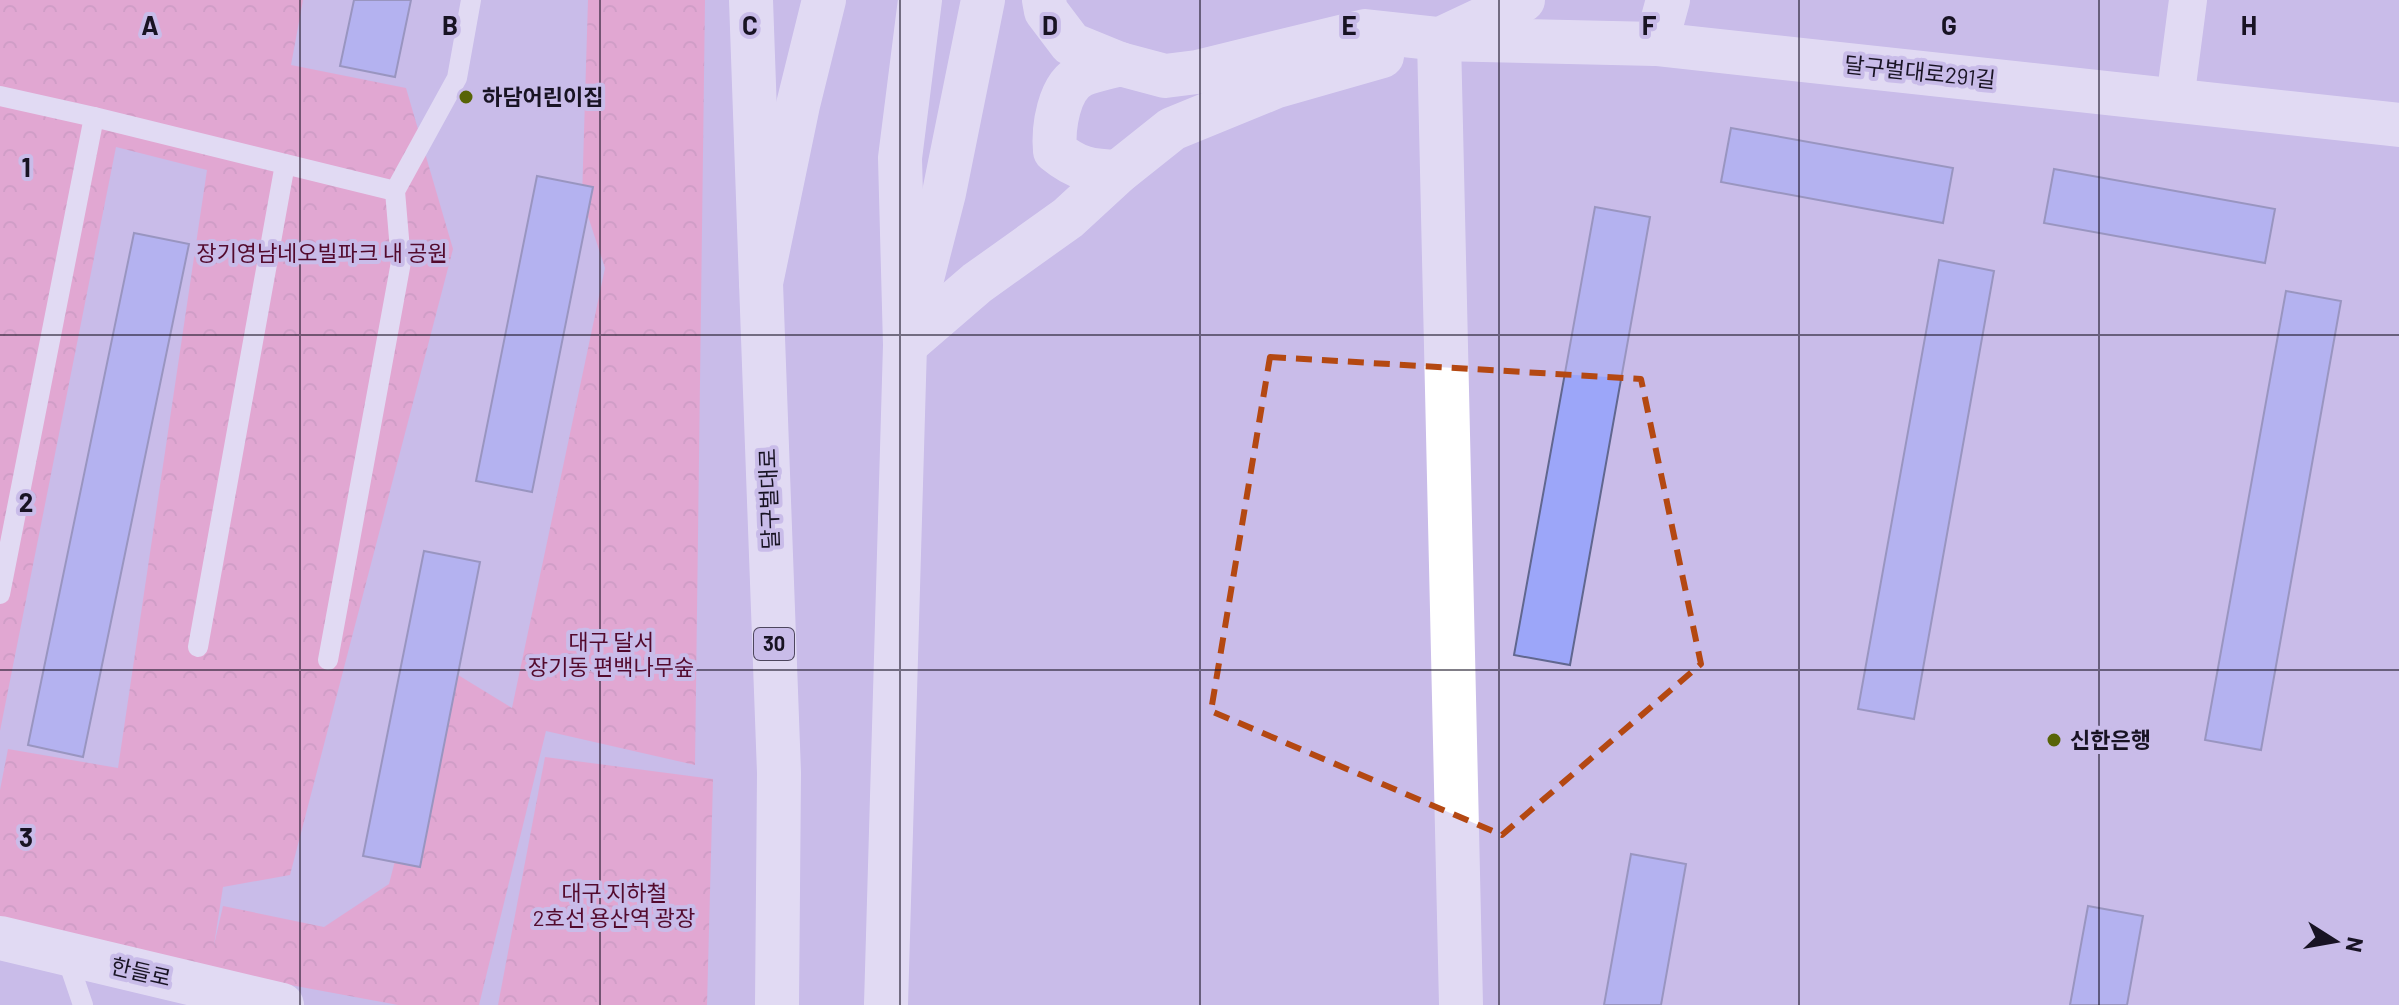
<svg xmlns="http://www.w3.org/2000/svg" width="2399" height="1005" viewBox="0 0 2399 1005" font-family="Barlow,'Noto Sans KR',sans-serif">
  <defs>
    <pattern id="park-crowns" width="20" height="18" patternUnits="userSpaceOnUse" patternTransform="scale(2)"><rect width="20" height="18" fill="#ff8eb7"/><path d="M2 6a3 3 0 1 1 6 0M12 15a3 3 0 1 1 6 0" fill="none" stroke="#da7a9d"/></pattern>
  </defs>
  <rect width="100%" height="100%" fill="#c9bce9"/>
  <!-- park -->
  <g fill="url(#park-crowns)">
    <polygon points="0,0 303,0 291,65 406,88 453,249 290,875 223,887 214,945 223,906 324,927 389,884 445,667 512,708 605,268 582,198 588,0 705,0 695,765 546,731 479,1005 398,1005 209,970 0,925 0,790 8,749 118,768 207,170 116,147 0,731"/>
    <polygon points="545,757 713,779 707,1005 498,1005"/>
  </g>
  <!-- building -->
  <g fill="#9ca6f9" stroke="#61678f" stroke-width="2">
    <polygon points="354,0 411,0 395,77 340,66"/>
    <polygon points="1731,128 1953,168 1943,223 1721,182"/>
    <polygon points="2054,169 2275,209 2265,263 2044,223"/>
    <polygon points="537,176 593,187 532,492 476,481"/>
    <polygon points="1595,207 1650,217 1570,665 1514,655"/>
    <polygon points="134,233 189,244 83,757 28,745"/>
    <polygon points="1939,260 1994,271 1914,719 1858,709"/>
    <polygon points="2286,291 2341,301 2261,750 2205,740"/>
    <polygon points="424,551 480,562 420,867 363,856"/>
    <polygon points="1631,854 1686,864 1661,1005 1604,1005"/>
    <polygon points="2088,906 2143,916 2127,1005 2070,1005"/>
  </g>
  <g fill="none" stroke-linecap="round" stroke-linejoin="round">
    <!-- lane -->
    <g stroke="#fff" stroke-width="20">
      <polyline points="0,96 94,117 0,594"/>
      <polyline points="94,117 395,191"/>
      <polyline points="198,647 285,164"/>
      <polyline points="328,660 401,262 395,191 457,78 471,0"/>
      <polyline points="66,955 83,1005"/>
    </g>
    <!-- street -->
    <polyline stroke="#fff" stroke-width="38" points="2175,100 2188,0"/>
    <!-- secondary -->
    <g stroke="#fff" stroke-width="44">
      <polyline points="1044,0 1046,11 1071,44 1120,64 1165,76 1197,72 1365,31 1439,39 1656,44 2399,125"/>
      <polyline points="1447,36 1523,0"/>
      <polyline points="1439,39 1461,1005"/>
      <polyline points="1656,44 1668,0"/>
      <path d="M1118,172c-28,-1 -41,-3 -63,-21 -2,-22 3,-65 27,-76 11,-5 25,-7 38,-11"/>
      <polyline points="905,345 977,283 1068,218 1118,172 1172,129 1277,86 1382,56"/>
      <polyline points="0,938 282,1005"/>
    </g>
    <!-- primary -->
    <g stroke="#fff" stroke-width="44">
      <polyline points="777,1005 779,773 761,283 798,105 824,0"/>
      <polyline points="886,1005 905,345 900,158 920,0"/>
    </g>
    <!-- highway -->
    <g stroke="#fff" stroke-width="44">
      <polyline points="751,0 761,283"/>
      <polyline points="905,345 944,193 983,0"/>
    </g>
  </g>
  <!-- marked area -->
  <path d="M0 0H2399V1005H0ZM1270,357l371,22 60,285 -199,171 -291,-124z" fill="#c9bce9" fill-opacity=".55" fill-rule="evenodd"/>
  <path fill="none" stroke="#b44812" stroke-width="6" stroke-dasharray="16 10" stroke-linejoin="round" d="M1270,357l371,22 60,285 -199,171 -291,-124z"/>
  <!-- grid -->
  <path fill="none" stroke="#181323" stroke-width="2" stroke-opacity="0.55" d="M300,0v1005M600,0v1005M900,0v1005M1200,0v1005M1499,0v1005M1799,0v1005M2099,0v1005M0,335h2399M0,670h2399"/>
  <!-- markers -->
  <g fill="#586407" stroke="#c9bce9" stroke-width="3">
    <circle cx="466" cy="97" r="8"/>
    <circle cx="2054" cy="740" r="8"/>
  </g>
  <g text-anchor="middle" stroke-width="8" stroke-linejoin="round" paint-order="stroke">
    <!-- shield labels -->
    <rect fill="#c9bce9" stroke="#4d465e" stroke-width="2" x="754" y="628" width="40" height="32" rx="6"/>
    <g font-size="20" font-weight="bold" fill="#181323">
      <text x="774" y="651">30</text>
    </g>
    <!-- street labels -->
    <g font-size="22" fill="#181323" stroke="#c9bce9">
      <text transform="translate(1920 72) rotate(6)" y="8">달구벌대로291길</text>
      <text transform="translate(769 499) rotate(-92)" y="8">달구벌대로</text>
      <text transform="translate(141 972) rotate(13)" y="8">한들로</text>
    </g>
    <!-- poi labels -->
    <g font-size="22" font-weight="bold" fill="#181323" stroke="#c9bce9" text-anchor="start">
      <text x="482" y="105">하담어린이집</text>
      <text x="2070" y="748">신한은행</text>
    </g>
    <!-- park labels -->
    <g font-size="22" fill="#530a2d" stroke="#c9bce9">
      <text x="322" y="261">장기영남네오빌파크 내 공원</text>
      <text x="611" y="650">대구 달서<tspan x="611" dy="25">장기동 편백나무숲</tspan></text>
      <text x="614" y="901">대구 지하철<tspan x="614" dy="25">2호선 용산역 광장</tspan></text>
    </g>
  </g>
  <g font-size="26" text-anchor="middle" font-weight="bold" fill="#181323" stroke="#c9bce9" stroke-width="8" stroke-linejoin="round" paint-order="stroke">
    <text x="150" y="35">A</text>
    <text x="450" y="35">B</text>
    <text x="750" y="35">C</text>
    <text x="1050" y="35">D</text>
    <text x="1349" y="35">E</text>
    <text x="1649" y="35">F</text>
    <text x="1949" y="35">G</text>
    <text x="2249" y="35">H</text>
    <text x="26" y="177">1</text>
    <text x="26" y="512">2</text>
    <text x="26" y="847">3</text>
  </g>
  <!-- north arrow -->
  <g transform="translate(2335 941) rotate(101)" stroke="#c9bce9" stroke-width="6" paint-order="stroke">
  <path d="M0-6L14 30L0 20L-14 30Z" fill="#181323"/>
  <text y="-12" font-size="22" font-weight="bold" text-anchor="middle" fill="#181323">N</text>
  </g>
</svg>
